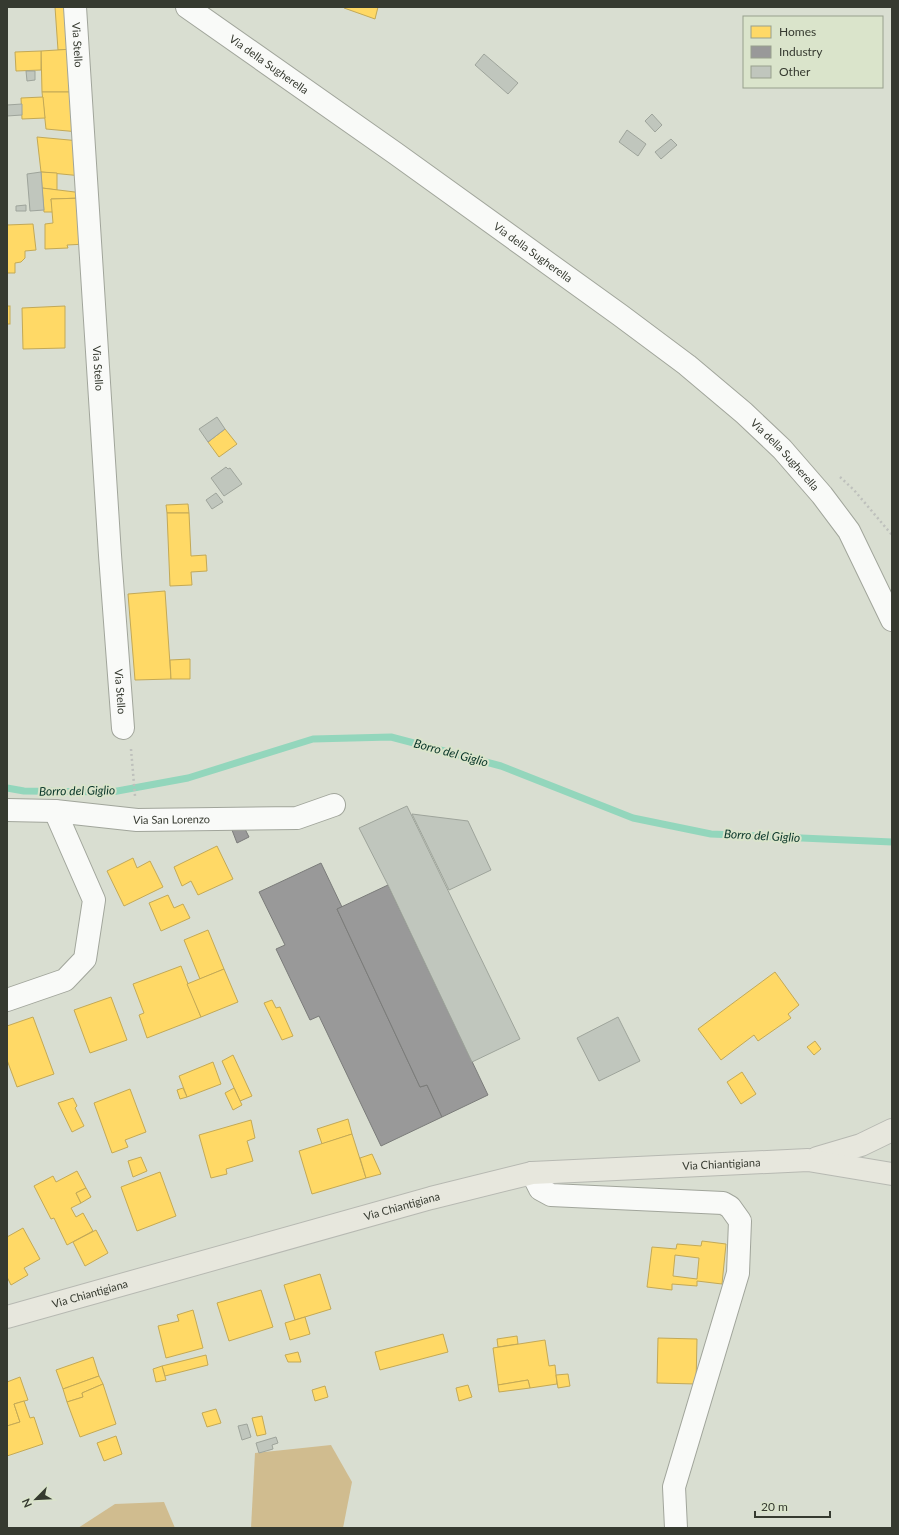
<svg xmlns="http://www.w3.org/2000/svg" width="899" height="1535" viewBox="0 0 899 1535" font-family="Lato,sans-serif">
  <rect width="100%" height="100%" fill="#d9ded1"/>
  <!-- forest -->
  <g fill="#d0bc8f">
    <polygon points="331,1445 352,1482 343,1528 251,1528 255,1453"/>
    <polygon points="164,1502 175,1528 78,1528 115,1504"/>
  </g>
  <!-- homes -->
  <g fill="#ffd966" stroke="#c3a956" fill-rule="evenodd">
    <polygon points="55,7 70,7 73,49 58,50"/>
    <polygon points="345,7 378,7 375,19 344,8"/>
    <polygon points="73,49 76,92 42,92 41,51"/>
    <polygon points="41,51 41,70 16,71 15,52"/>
    <polygon points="42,92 76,92 79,132 46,129"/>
    <polygon points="43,97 45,118 22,119 21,98"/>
    <polygon points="37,137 80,141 82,176 41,172"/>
    <polygon points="41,172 57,173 57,190 42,188"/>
    <polygon points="42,188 83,193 83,198 51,199 53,212 44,212"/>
    <polygon points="83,198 86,244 67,245 68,248 45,249 45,224 53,223 51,199"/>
    <polygon points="33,224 36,250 25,251 25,258 21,262 15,263 15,273 7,273 7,225"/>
    <rect x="7" y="306" width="3" height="18"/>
    <polygon points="65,306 65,348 23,349 22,308"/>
    <polygon points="225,429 237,444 219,457 208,442"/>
    <polygon points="188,504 189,513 167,513 166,505"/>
    <polygon points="167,513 189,513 191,556 206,555 207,571 191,572 192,585 170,586"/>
    <polygon points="165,591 171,679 135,680 128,594"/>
    <polygon points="190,659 190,679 171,679 170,660"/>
    <polygon points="217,846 233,879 198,895 191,881 182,886 174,867"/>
    <polygon points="133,858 137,868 150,861 163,887 124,906 107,871"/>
    <polygon points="168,895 174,908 183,904 190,918 161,931 149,903"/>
    <polygon points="208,930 224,969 200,979 184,940"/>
    <polygon points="181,966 201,1017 147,1038 139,1015 144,1013 133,984"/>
    <polygon points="224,969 238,1002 201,1017 187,984"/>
    <polygon points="775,972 799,1005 788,1014 791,1018 758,1041 754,1035 721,1060 698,1029"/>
    <polygon points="111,997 127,1040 90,1053 74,1010"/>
    <polygon points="272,1000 276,1008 280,1007 293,1036 282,1040 264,1003"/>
    <polygon points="33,1017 54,1074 17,1087 7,1060 7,1026"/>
    <polygon points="815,1041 821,1049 814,1055 807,1047"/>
    <polygon points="233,1055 252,1096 240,1101 222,1061"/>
    <polygon points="213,1062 221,1084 187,1097 179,1076"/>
    <polygon points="742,1072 756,1094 741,1104 727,1082"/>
    <polygon points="183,1088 187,1097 180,1099 177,1090"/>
    <polygon points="234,1088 242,1105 233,1110 225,1093"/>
    <polygon points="130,1089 146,1132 125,1140 128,1147 112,1153 94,1103"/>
    <polygon points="73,1098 77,1106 75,1108 84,1126 72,1132 58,1103"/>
    <polygon points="348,1119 352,1134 322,1144 317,1129"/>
    <polygon points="251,1120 255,1138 247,1141 253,1161 226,1169 227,1174 211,1178 199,1135"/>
    <polygon points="352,1134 366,1178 312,1194 299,1151"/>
    <polygon points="372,1154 381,1174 366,1178 360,1158"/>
    <polygon points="141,1157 147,1171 133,1177 128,1161"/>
    <polygon points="77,1171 86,1188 76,1193 81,1203 71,1208 76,1217 83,1213 93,1231 67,1245 54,1218 51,1219 34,1186 53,1176 56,1182"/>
    <polygon points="160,1172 176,1216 137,1231 121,1187"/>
    <polygon points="86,1188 91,1197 81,1203 76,1193"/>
    <polygon points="23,1228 40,1259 24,1268 28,1275 11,1285 7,1277 7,1237"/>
    <polygon points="96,1230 108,1253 85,1266 73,1242"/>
    <path d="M702,1241l24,3 -4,40 -25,-3v5l-25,-2v6l-25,-3 5,-40 24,2 1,-5 24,2zM675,1255l24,3 -2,21 -24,-3z"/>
    <polygon points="320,1274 331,1309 295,1320 284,1285"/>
    <polygon points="261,1290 273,1327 229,1341 217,1303"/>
    <polygon points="193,1310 203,1348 166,1358 158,1326 179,1321 177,1315"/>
    <polygon points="305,1317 310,1334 290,1340 285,1323"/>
    <polygon points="443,1334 448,1352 380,1370 375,1352"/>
    <polygon points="517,1336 518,1344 498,1347 497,1339"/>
    <polygon points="658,1338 697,1339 696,1384 657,1383"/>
    <polygon points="545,1340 549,1366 555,1365 557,1384 530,1388 528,1380 498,1385 493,1348"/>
    <polygon points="298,1352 301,1362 288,1362 285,1355"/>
    <polygon points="206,1355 208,1365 165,1376 162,1366"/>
    <polygon points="93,1357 99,1376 63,1389 56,1370"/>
    <polygon points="162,1366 166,1380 156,1382 153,1369"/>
    <polygon points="568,1374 570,1386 558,1388 556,1375"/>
    <polygon points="99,1376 103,1384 82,1393 83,1397 67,1402 63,1389"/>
    <polygon points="20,1377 28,1400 14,1404 20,1422 7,1426 7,1382"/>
    <polygon points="528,1380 530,1388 499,1392 498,1385"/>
    <polygon points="103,1384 116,1424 80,1437 67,1402 83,1397 82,1393"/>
    <polygon points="468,1385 472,1397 459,1401 456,1388"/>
    <polygon points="325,1386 328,1397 315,1401 312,1390"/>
    <polygon points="24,1401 30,1418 34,1417 43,1444 7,1456 7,1426 20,1422 14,1404"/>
    <polygon points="216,1409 221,1423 207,1427 202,1413"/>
    <polygon points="262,1416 266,1434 257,1436 252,1418"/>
    <polygon points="116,1436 122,1454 104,1461 97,1443"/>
  </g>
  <!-- industry -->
  <g fill="#999" stroke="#7b7c7a">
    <polygon points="243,825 249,837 237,843 232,830"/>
    <polygon points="321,863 342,907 337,909 420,1087 427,1085 442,1117 381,1146 319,1016 310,1020 276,949 285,945 259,892"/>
    <polygon points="388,885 488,1095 442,1117 427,1085 420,1087 337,909"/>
  </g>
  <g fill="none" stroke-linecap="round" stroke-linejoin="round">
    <!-- stream -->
    <polyline stroke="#93d6bc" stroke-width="7" points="7,788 24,791 112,792 188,778 313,739 391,737 501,766 633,818 711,834 892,842"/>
  </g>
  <!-- building -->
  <g fill="#c0c6bd" stroke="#9ea49b">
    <polygon points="484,54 518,83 508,94 475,65"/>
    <polygon points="26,71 35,71 35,80 27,81"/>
    <polygon points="22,104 22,115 7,116 7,105"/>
    <polygon points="652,114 662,125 655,132 645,121"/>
    <polygon points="627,130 646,144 638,156 619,142"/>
    <polygon points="671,139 677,145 661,159 655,152"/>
    <polygon points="41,172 44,210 30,211 27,174"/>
    <polygon points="26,205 26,211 16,211 16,206"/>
    <polygon points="217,417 225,429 208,442 199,429"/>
    <polygon points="226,467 228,469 230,468 242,484 224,496 211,478"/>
    <polygon points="216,493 223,502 212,509 206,500"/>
    <polygon points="407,806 520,1039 472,1062 388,885 359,828"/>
    <polygon points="412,814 468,821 491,870 449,890"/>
    <polygon points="618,1017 640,1061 599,1081 577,1038"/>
    <polygon points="247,1424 251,1437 242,1440 238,1426"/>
    <polygon points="276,1437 278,1443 272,1445 273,1449 259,1453 256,1443"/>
  </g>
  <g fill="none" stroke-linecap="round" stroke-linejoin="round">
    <!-- minor casing -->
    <g stroke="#a1a59b" stroke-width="24">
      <g id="minor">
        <path id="s1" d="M75,7l35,548 13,173"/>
        <path id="s2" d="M187,7l208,146 225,162 67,50 57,48 38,36 40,46 27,36 43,89"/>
        <path id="s3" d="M7,810l48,1 82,9 160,-2 37,-13"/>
        <polyline points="7,1000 65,980 85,959 94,900 55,811"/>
        <polyline points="532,1173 540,1189 551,1195 723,1203 730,1207 740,1221 738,1273 674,1487 676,1528"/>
      </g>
    </g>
    <!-- major casing -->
    <g stroke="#b7b9b2" stroke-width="24">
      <g id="major">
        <polyline points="817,1158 861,1145 892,1130"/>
        <path id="s4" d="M7,1317l424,-119 101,-25 276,-13 84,14"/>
      </g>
    </g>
    <!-- path -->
    <g stroke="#bec0bc" stroke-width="2.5" stroke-dasharray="2 3" stroke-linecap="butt">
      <polyline points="840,477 854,490 892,535"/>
      <polyline points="131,749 135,796"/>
    </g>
    <!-- minor -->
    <use href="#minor" stroke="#f9faf8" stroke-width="22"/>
    <!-- major -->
    <use href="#major" stroke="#e7e7dd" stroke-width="22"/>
  </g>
  <g text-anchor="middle" stroke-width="4" stroke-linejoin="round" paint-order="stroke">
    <!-- street labels -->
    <g font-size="11" fill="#363a30" stroke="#dae4cb">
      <text dy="4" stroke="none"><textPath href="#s1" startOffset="38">Via Stello</textPath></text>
      <text dy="4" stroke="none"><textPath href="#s2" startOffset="100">Via della Sugherella</textPath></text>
      <text dy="4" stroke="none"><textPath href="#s2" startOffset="424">Via della Sugherella</textPath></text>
      <text dy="4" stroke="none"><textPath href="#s1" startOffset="362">Via Stello</textPath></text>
      <text dy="4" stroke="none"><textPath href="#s2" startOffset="748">Via della Sugherella</textPath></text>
      <text dy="4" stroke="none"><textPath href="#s1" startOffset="686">Via Stello</textPath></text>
      <text dy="4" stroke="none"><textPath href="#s3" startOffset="165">Via San Lorenzo</textPath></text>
      <text dy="4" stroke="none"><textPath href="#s4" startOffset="734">Via Chiantigiana</textPath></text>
      <text dy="4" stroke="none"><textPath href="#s4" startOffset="410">Via Chiantigiana</textPath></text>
      <text dy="4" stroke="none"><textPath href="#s4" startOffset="86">Via Chiantigiana</textPath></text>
    </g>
    <!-- water labels -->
    <g font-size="12" font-style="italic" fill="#073427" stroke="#dae4cb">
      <text transform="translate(451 753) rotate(15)" y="4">Borro del Giglio</text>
      <text transform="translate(77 791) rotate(-1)" y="4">Borro del Giglio</text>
      <text transform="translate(762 836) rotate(3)" y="4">Borro del Giglio</text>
    </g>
  </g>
  <!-- border -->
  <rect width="899" height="1535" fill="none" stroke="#363a30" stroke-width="16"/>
  <!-- legend -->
  <rect x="743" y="16" width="140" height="72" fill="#dae4cb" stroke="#98a08d"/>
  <rect x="751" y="26" width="20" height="12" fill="#ffd966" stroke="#98a08d"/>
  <text x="779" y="36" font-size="12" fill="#363a30">Homes</text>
  <rect x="751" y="46" width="20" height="12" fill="#999999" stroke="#98a08d"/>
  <text x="779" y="56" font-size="12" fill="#363a30">Industry</text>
  <rect x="751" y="66" width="20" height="12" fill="#c0c6bd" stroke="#98a08d"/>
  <text x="779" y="76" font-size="12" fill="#363a30">Other</text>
  <!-- north arrow -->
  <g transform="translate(36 1499) rotate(246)" stroke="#dae4cb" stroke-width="3" paint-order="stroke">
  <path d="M0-3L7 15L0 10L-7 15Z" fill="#363a30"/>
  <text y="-6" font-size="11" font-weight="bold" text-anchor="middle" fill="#363a30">N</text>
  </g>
  <!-- scale -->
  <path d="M755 1511v6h75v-6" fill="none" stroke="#363a30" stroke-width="2"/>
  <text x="761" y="1511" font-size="12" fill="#363a30" stroke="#dae4cb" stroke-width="3" paint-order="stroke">20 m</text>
</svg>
